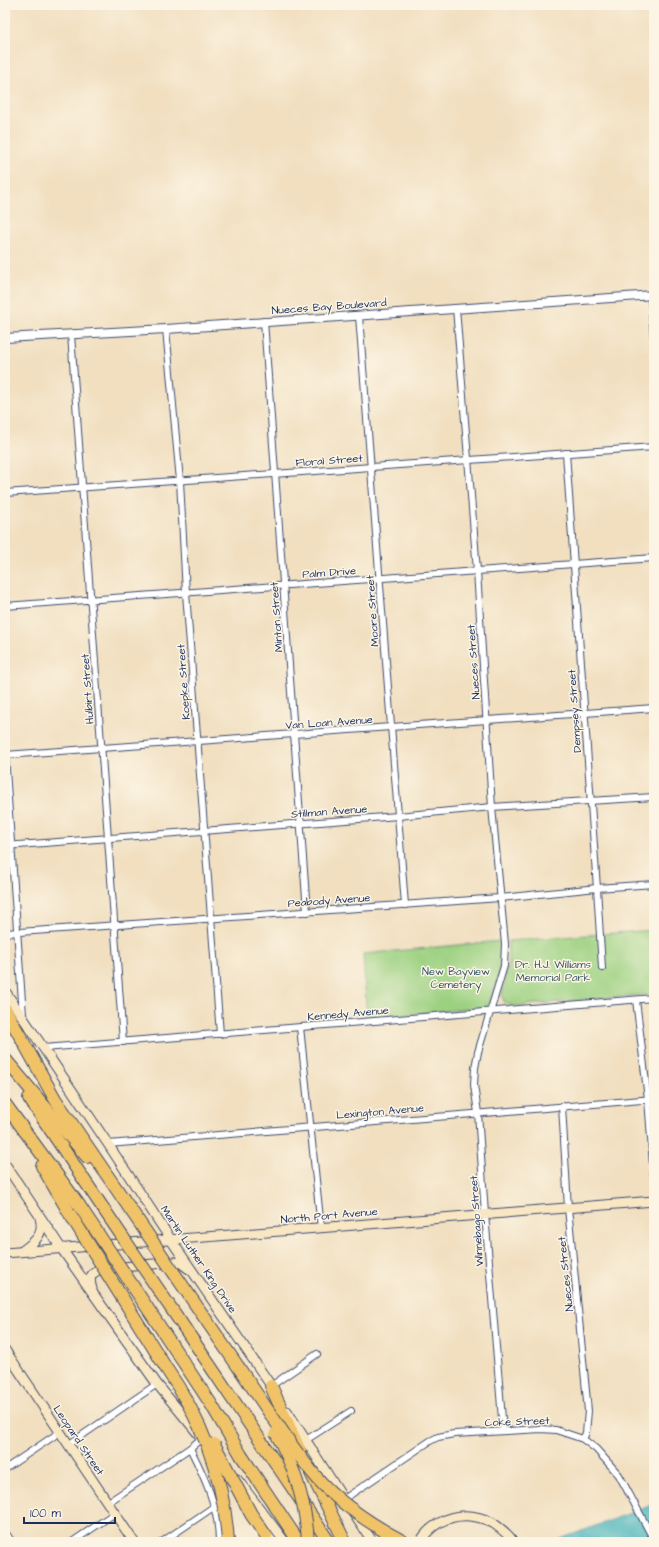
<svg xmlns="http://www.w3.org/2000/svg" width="659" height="1547" viewBox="0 0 659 1547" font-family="'Architects Daughter',sans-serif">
  <rect width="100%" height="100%" fill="#fcf5e5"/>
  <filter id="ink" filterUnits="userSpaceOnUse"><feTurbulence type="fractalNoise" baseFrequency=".025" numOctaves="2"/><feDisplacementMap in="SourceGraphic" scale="8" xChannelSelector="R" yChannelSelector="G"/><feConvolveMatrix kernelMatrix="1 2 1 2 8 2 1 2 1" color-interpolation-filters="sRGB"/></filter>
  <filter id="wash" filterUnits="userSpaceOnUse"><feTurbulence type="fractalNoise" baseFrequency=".012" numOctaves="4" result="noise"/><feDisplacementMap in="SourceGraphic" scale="16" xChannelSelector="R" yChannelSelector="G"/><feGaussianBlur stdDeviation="0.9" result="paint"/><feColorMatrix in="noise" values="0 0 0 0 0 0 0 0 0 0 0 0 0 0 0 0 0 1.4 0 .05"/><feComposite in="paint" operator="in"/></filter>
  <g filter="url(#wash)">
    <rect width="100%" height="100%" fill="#f1dfc0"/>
    <!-- green -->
    <g fill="#9dd182" stroke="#5c8070">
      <polygon points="654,930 654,994 513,1006 505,1003 502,997 508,963 508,941"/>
      <polygon points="501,941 499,974 488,1007 367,1018 363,954"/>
    </g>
    <!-- water -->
    <polygon fill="#41b1ba" stroke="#2e708c" points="652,1505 654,1508 654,1533 645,1538 641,1542 552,1542"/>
  </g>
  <g filter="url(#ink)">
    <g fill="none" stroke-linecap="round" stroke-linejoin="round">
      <!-- minor casing -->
      <g stroke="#3b496d" stroke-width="8">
        <g id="minor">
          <polyline points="651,295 654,339"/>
          <polyline points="456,308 477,571 492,807 505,944 504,966 478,1052 475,1068 474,1085 478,1113 485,1214 503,1431"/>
          <polyline points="359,316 405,905"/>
          <polyline points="264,321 307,912"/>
          <polyline points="166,329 180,481 186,593 220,1034"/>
          <polyline points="71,335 123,1042"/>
          <polyline points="566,453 597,888 602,968"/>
          <polyline points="5,493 654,447"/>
          <polyline points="5,606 654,558"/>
          <polyline points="5,755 654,708"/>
          <polyline points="5,755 23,1016"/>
          <polyline points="5,846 398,816 492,807 654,797"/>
          <polyline points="5,933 500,898 597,888 654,884"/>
          <polyline points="636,1000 648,1099 654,1178"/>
          <polyline points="300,1027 321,1228"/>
          <polyline points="44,1048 654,998"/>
          <polyline points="562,1106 568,1208 588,1411 586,1433 583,1439"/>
          <polyline points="108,1144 654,1099"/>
          <polyline points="271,1386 317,1354"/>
          <polyline points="306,1440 351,1411"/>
          <polyline points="68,1445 157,1384"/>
          <path d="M190,1448c15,30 29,60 29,94"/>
          <polyline points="5,1469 60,1432"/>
          <polyline points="344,1499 430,1441 438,1437 454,1434 541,1429 556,1430 583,1439 596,1449 619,1475 654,1540"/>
          <polyline points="107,1503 190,1448 202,1438"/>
          <polyline points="5,1532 12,1542"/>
          <polyline points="72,1542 115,1513"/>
          <polyline points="162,1542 215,1506"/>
        </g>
      </g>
      <!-- tertiary casing -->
      <g stroke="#3b496d" stroke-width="10">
        <polyline id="tertiary" points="5,338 166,329 654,295"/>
      </g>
      <!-- secondary casing -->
      <g stroke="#3b496d" stroke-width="11">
        <g id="secondary">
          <polyline points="5,991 108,1144 171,1240 274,1390"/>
          <polyline points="5,1164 61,1248 157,1384 200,1436"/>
          <path d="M22,1251c12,-9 23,-16 18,-33"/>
          <polyline points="5,1253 654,1201"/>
          <path d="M92,1289c-4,-12 -1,-17 11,-20l71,-7 7,1 8,6"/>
          <polyline points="5,1350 134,1542"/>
          <polyline points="287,1411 344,1500"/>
          <polyline points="237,1479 285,1542"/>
          <polyline points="353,1513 373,1542"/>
          <path d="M420,1542c16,-26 46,-33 73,-19 7,5 16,11 20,19"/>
        </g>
      </g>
      <!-- motorway casing -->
      <g stroke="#3b496d" stroke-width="14">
        <g id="motorway">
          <polyline points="5,1009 55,1099 122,1197"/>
          <polyline points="5,1059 87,1157"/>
          <polyline points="29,1098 103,1208"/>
          <polyline points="5,1104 79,1205"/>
          <polyline points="42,1166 70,1214"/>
          <polyline points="194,1342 329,1542"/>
          <polyline points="172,1345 211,1404 241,1455 299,1542"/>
          <polyline points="271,1386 300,1451"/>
          <polyline points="311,1473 345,1542"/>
        </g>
      </g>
      <!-- minor -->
      <use href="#minor" stroke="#fff" stroke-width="6"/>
      <!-- tertiary -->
      <use href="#tertiary" stroke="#fff" stroke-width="8"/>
      <!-- secondary -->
      <use href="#secondary" stroke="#f9e7c3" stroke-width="9"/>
      <!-- motorway -->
      <use href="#motorway" stroke="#f0c369" stroke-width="12"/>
      <!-- motorway-bridge casing -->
      <g stroke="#3b496d" stroke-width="14" stroke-linecap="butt">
        <g id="motorway-bridge">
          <path d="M122,1197l171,250c8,11 16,22 25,32 24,27 54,46 86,63"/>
          <polyline points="79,1205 172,1345"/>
          <polyline points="103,1208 194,1342"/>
          <path d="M70,1214l96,154c37,53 58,110 62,174"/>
          <path d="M276,1433c18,33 30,72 32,109"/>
          <polyline points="214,1444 251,1514 266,1536"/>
        </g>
      </g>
      <!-- motorway-bridge -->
      <use href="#motorway-bridge" stroke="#f0c369" stroke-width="12"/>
    </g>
  </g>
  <g text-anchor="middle" stroke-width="3" stroke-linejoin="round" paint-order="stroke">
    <!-- street labels -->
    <g font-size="11" fill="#1b2f5e" stroke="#fcf5e5">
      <text transform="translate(329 306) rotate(-4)" y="4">Nueces Bay Boulevard</text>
      <text transform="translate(329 460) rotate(-4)" y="4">Floral Street</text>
      <text transform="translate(329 572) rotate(-4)" y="4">Palm Drive</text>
      <text transform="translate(372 611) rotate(-94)" y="4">Moore Street</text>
      <text transform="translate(276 617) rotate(-94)" y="4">Minton Street</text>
      <text transform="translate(473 662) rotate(-94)" y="4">Nueces Street</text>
      <text transform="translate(183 682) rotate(-94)" y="4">Koepke Street</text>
      <text transform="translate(87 689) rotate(-94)" y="4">Hulbirt Street</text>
      <text transform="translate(574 711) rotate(-94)" y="4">Dempsey Street</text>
      <text transform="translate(329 722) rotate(-4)" y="4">Van Loan Avenue</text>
      <text transform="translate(329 811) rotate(-4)" y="4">Stillman Avenue</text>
      <text transform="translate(329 900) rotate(-4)" y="4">Peabody Avenue</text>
      <text transform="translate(348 1013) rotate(-5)" y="4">Kennedy Avenue</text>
      <text transform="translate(380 1111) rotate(-5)" y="4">Lexington Avenue</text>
      <text transform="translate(329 1215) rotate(-5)" y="4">North Port Avenue</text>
      <text transform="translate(476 1221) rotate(-94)" y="4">Winnebago Street</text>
      <text transform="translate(199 1259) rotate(56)" y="4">Martin Luther King Drive</text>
      <text transform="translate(565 1274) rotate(-96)" y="4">Nueces Street</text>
      <text transform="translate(517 1421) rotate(-2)" y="4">Coke Street</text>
      <text transform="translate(79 1440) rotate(56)" y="4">Leopard Street</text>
    </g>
    <!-- park labels -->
    <g font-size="11" fill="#3c5867" stroke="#fcf5e5">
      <text x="553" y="968">Dr. H.J. Williams<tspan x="553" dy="13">Memorial Park</tspan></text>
      <text x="456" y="975">New Bayview<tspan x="456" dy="13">Cemetery</tspan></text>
    </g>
  </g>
  <!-- margin -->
  <rect width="659" height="1547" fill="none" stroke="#fcf5e5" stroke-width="20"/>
  <!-- scale -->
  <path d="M24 1517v6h91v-6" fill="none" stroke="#1b2f5e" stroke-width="2"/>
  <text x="30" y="1517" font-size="12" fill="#1b2f5e" stroke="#fcf5e5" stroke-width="3" paint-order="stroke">100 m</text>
</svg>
